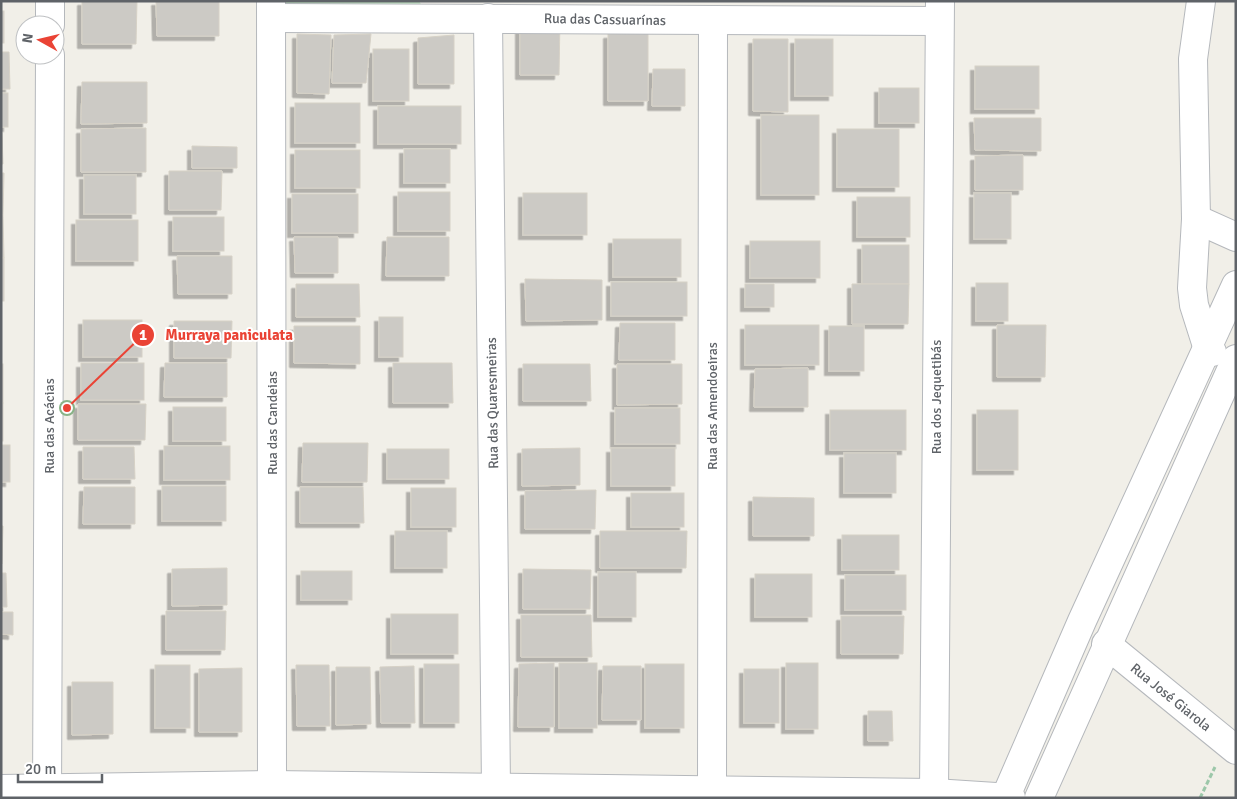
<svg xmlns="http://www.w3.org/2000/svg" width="1237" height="799" viewBox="0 0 1237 799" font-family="Signika,sans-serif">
  <defs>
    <filter id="shadow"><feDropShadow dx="-4.5" dy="4.5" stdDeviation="0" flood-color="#0004"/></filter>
  </defs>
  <rect width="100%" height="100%" fill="#f1efe8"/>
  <!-- green -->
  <polygon fill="#c5e8c5" points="281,1 419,1 424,9 281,7"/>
  <!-- building -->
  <g fill="#cccac5" stroke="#d6d1c6" filter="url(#shadow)">
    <polygon points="82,1 137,1 136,44 82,44"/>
    <polygon points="156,1 219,1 219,36 157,36"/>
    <rect x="1" y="11" width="3" height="32"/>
    <polygon points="520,20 560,20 559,75 520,75"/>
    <polygon points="648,33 648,101 608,101 608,34"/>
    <polygon points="297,34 331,35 329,94 297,93"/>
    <polygon points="371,34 366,83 332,83 334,35"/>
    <polygon points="454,35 454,84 418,84 418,38"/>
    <polygon points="753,39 788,39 788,112 753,111"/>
    <rect x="795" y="39" width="38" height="57"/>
    <rect x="373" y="49" width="36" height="52"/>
    <polygon points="1,52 9,52 10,89 1,89"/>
    <rect x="975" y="66" width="64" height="43"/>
    <polygon points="653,69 685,69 685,106 652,106"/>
    <polygon points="82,82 147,82 147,123 81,124"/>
    <rect x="879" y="88" width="40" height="35"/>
    <rect x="1" y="93" width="7" height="34"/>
    <rect x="295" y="103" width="65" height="40"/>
    <rect x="378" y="106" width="83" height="38"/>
    <rect x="761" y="115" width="58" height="80"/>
    <polygon points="974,118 1041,118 1041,151 975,150"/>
    <polygon points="146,128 146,172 81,172 81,129"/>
    <rect x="837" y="129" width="62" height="58"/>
    <polygon points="1,132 2,132 3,164 1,164"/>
    <polygon points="192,146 237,147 237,168 192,168"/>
    <rect x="404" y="149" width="46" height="34"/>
    <rect x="295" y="150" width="65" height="38"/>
    <polygon points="1023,155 1023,190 975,190 975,156"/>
    <polygon points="169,171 222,171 221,210 169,210"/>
    <polygon points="1,173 4,173 3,215 1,215"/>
    <rect x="84" y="175" width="52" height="39"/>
    <rect x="398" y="192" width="52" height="39"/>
    <rect x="523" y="193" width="64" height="42"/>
    <rect x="974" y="193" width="37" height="46"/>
    <rect x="292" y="194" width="66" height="39"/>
    <rect x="857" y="197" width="53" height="40"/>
    <polygon points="1,215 3,215 4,258 1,258"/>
    <rect x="173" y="217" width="51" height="34"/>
    <rect x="76" y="220" width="62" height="41"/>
    <polygon points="294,237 338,237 338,273 295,273"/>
    <polygon points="387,237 449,237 449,276 386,276"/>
    <rect x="613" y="239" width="68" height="38"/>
    <rect x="750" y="241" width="70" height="37"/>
    <rect x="862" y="245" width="47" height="39"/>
    <polygon points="177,256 232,256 232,294 178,294"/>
    <rect x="1" y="258" width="3" height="43"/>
    <polygon points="525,279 602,280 602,320 526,321"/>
    <rect x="611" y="282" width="76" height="34"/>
    <rect x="976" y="283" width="32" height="38"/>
    <polygon points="296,284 359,284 360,317 296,317"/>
    <rect x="745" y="284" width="29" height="23"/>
    <polygon points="852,284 909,284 908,324 852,324"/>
    <rect x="379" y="317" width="24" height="40"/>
    <rect x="83" y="320" width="59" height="37"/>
    <polygon points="174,321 232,321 231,358 174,358"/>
    <polygon points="620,323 675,323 675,360 619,360"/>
    <rect x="745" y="325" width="74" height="40"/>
    <polygon points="997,325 1046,325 1045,377 997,377"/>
    <polygon points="294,326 360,326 360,364 294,363"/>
    <rect x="829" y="326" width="35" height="45"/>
    <rect x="81" y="363" width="63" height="37"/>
    <polygon points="165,363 227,363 227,397 164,397"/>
    <polygon points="393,363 452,363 453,403 393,403"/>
    <rect x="1" y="364" width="2" height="39"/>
    <polygon points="523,364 590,364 591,401 523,401"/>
    <polygon points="617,364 682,364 682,404 617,405"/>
    <polygon points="808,368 808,407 754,407 755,369"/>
    <rect x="1" y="403" width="2" height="38"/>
    <polygon points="78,404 146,404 145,440 78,440"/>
    <rect x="173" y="407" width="53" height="34"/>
    <rect x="615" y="408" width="65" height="36"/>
    <rect x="830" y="410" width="76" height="40"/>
    <rect x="977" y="410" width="41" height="60"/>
    <polygon points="303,443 368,443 367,482 302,482"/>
    <rect x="1" y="445" width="9" height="37"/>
    <rect x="164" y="446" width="66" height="34"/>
    <polygon points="83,447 134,447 135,479 83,479"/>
    <polygon points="580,448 580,485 522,486 522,449"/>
    <rect x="611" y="448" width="64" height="38"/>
    <rect x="387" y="449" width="62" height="30"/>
    <rect x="844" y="453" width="52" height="40"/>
    <rect x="162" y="486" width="64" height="35"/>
    <polygon points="84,487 135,487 135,524 83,524"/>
    <polygon points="300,487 363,487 364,523 300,523"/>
    <rect x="411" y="488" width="45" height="39"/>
    <polygon points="596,490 595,529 525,529 525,491"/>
    <rect x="631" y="493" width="53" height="34"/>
    <polygon points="753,497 814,498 814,536 753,536"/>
    <polygon points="1,526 3,526 2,564 1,564"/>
    <rect x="395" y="531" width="52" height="37"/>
    <polygon points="600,531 687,531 686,568 600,568"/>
    <rect x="842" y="535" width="57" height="35"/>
    <polygon points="227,568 227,605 172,606 172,569"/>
    <polygon points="523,569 591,570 590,609 523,609"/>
    <rect x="301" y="571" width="51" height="29"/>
    <rect x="598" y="572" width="38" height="45"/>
    <polygon points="1,573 6,573 7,607 1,607"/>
    <rect x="755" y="574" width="57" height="43"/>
    <rect x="845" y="575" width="61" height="35"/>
    <polygon points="166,611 226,611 225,650 166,650"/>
    <polygon points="1,612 13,612 13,635 1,634"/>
    <rect x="391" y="614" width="67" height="40"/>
    <polygon points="521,615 591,615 592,657 521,657"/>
    <polygon points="841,616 904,616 903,654 841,654"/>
    <polygon points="554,663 554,727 518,727 519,664"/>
    <rect x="559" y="663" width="38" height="65"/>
    <rect x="786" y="663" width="32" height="66"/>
    <rect x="424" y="664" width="35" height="59"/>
    <rect x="645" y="664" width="39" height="64"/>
    <rect x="155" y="665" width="35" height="63"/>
    <polygon points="296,665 329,665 330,726 297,726"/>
    <polygon points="414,666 415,723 381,723 380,667"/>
    <polygon points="603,666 641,666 641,720 602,720"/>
    <polygon points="336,667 370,667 371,724 336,725"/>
    <polygon points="242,668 242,732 199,732 199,669"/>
    <rect x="744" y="669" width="35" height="54"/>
    <polygon points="72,682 113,682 113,734 72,735"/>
    <polygon points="868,711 892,711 893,741 868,741"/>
  </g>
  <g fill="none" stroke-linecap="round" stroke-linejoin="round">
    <!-- minor casing -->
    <g stroke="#b5b8bc" stroke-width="30">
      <g id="minor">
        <polyline points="271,1 272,785"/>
        <polyline points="1201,1 1193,59 1196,219 1192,288 1194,305 1207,346 1212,352"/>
        <polyline points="272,18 939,21"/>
        <polyline points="488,18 496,789"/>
        <polyline points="50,25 50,1"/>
        <polyline points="1196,219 1236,237"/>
        <polyline points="1106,644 1236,750"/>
        <polyline points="1,789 272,785 934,793 1011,798"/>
        <polyline points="712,791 713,20"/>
        <polyline points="934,793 940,1"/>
        <polyline points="1006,796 1082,621 1236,285"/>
        <polyline points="47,798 50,55"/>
        <polyline points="1039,798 1236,359"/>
      </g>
    </g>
    <!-- path -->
    <polyline stroke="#9cc7a9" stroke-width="3" stroke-dasharray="5 2.5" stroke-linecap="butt" points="1200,798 1215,767"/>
    <!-- minor -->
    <use href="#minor" stroke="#fff" stroke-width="28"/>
  </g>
  <!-- trees -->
  <circle fill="#89b387" cx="67" cy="408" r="8"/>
  <g text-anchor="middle" stroke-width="4" stroke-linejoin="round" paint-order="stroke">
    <!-- street labels -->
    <g font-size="14" fill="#5f6368" stroke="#fff">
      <text transform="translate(605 19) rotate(1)" y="5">Rua das Cassuarínas</text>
      <text transform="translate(936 397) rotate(-90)" y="5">Rua dos Jequetibás</text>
      <text transform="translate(492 403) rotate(-91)" y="5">Rua das Quaresmeiras</text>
      <text transform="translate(712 406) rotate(-90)" y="5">Rua das Amendoeiras</text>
      <text transform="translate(272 423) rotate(-90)" y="5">Rua das Candeias</text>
      <text transform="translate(49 426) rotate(-90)" y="5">Rua das Acácias</text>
      <text transform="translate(1171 697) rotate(39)" y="5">Rua José Giarola</text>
    </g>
  </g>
  <!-- callouts -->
  <path fill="none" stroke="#ea4335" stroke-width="2" d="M67 408L143 335"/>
  <g fill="#ea4335" stroke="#fff" stroke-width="2">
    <circle cx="67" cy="408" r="5"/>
    <circle cx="143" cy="335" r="12"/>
  </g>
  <g font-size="15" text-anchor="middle" font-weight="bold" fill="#fff">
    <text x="143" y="340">1</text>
  </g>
  <g font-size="15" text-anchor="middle" font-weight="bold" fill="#ea4335" stroke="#fff" stroke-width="4" stroke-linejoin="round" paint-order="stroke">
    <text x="229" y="340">Murraya paniculata</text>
  </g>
  <!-- border -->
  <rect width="1237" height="799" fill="none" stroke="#5f6368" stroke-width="5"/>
  <!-- north arrow -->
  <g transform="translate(40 40) rotate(278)"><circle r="24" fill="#ffffff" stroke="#bfc1c3"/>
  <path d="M0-4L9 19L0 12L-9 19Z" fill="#ea4335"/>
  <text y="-8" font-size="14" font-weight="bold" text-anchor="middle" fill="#5f6368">N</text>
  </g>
  <!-- scale -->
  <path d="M18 774v8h84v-8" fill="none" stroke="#5f6368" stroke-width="2.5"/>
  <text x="25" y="774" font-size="15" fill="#5f6368" stroke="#ffffff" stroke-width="4" paint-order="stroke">20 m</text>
</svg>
